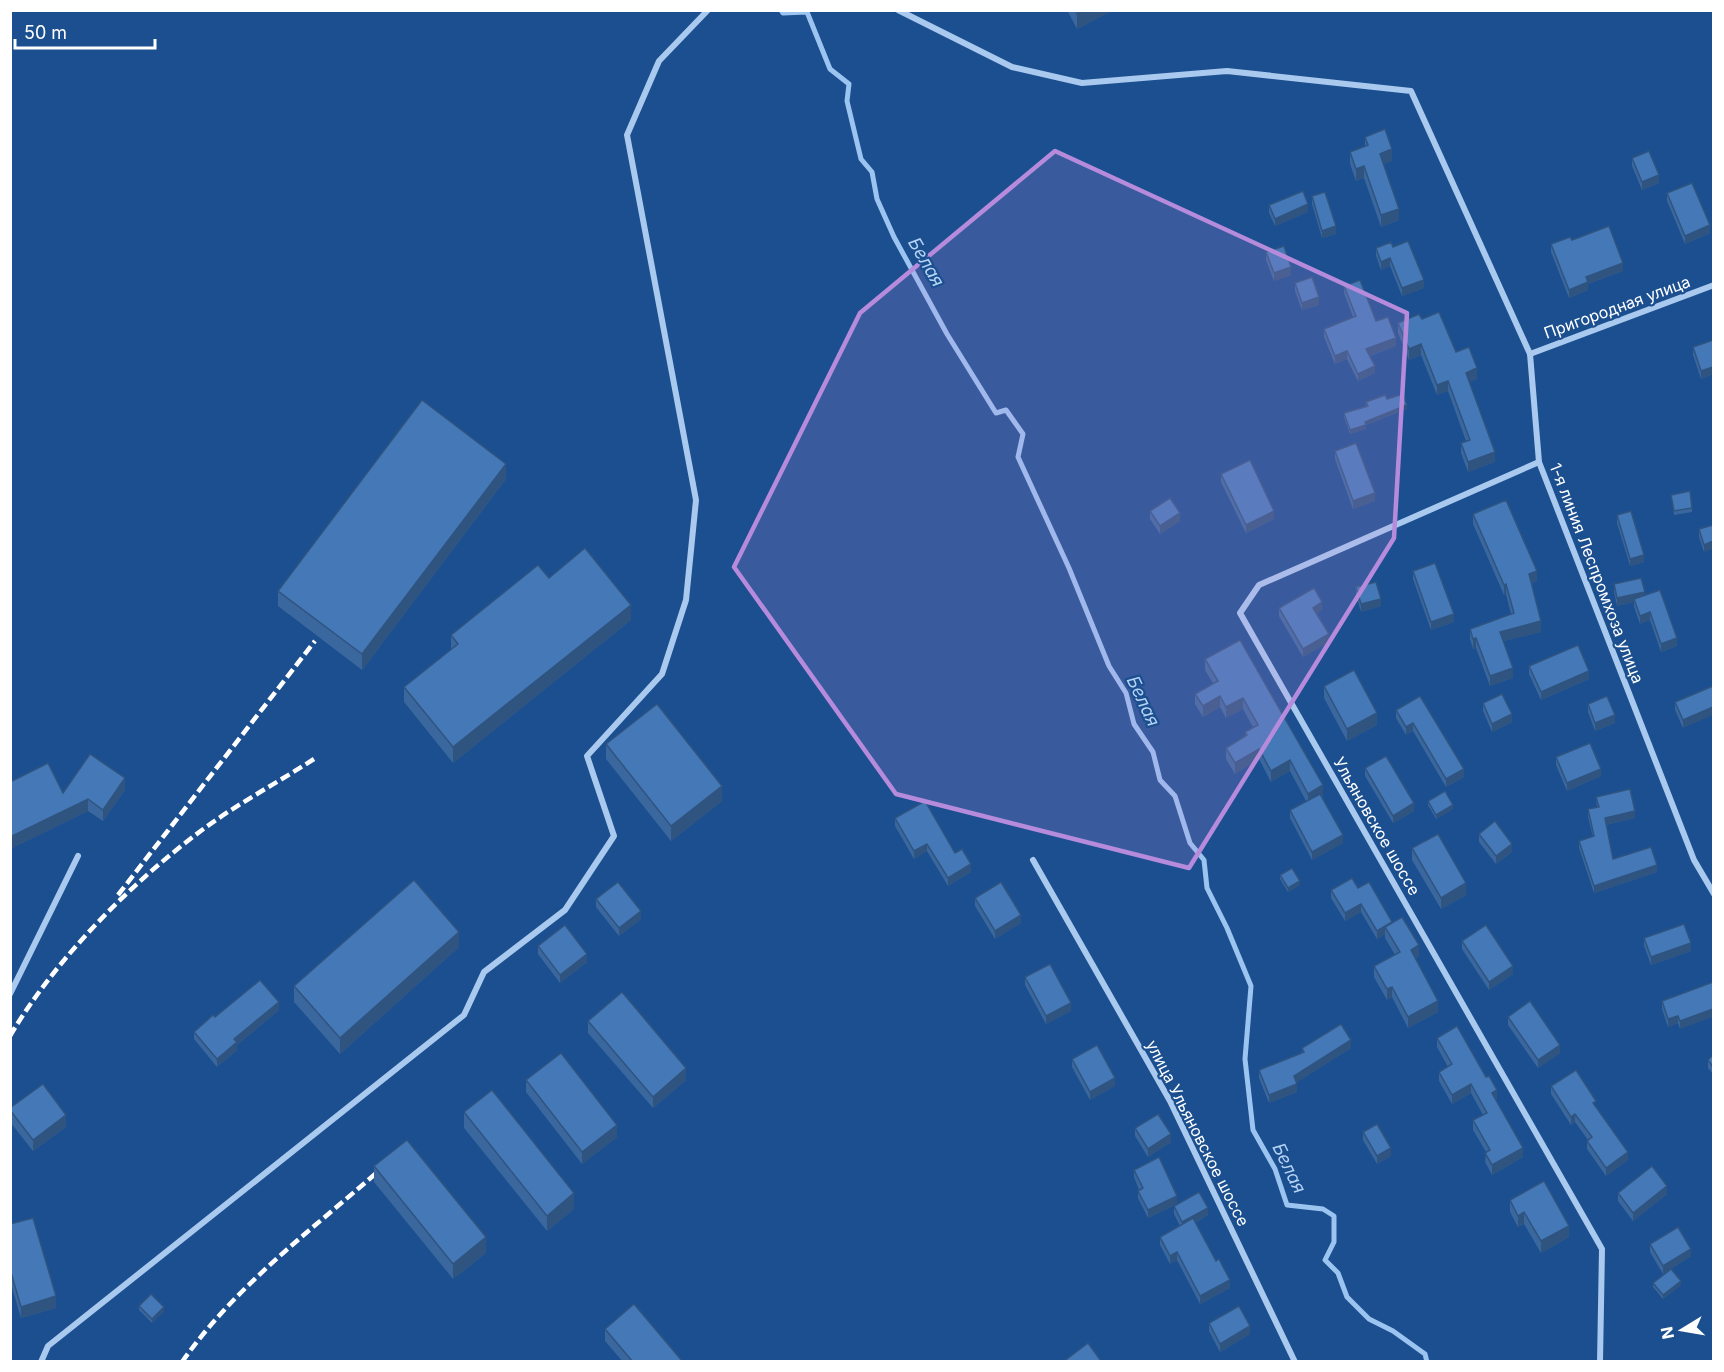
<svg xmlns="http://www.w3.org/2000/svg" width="1724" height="1372" viewBox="0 0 1724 1372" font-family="Inter,sans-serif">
  <rect width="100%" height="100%" fill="#1b4f8f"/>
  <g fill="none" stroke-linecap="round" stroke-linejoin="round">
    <!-- stream -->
    <polyline stroke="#9cc4f0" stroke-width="5" points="781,10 783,13 807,12 830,69 849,84 847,101 861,159 872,172 877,199 894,237 947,334 996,413 1006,410 1023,434 1018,457 1069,568 1109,666 1126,693 1134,724 1153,752 1160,780 1175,796 1190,843 1204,860 1207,888 1227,928 1251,986 1245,1059 1253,1130 1275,1169 1287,1205 1323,1209 1334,1216 1334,1242 1325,1260 1338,1273 1347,1297 1369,1319 1393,1331 1425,1354 1427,1362"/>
    <!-- minor -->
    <g stroke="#a9c9ee" stroke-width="6">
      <polyline points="898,10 1012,67 1082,83 1227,71 1411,91 1530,354 1539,462 1694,860 1714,894"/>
      <polyline points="1530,354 1714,285"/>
      <polyline points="1539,462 1259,585 1240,613 1602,1249 1600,1362"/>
      <polyline points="1033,860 1170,1101 1295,1362"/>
      <polyline points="10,994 78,856"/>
      <polyline points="41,1362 48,1346 464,1015 484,972 565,910 614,836 587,756 662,674 686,600 696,500 627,135 659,61 708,10"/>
    </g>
    <!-- rail -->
    <g stroke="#fff" stroke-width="4.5" stroke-dasharray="10 4.5" stroke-linecap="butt">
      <polyline points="118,895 315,641"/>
      <path d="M10,1036c46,-78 121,-153 192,-206 35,-26 75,-47 112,-71"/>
      <path d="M182,1362c53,-76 131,-133 200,-194"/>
    </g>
  </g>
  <!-- wall -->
  <g fill="#3a679d">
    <polygon points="1067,10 1113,10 1077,29"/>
    <polygon points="1365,137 1392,161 1383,164 1399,220 1381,227 1364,178 1356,181 1350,164 1350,152 1365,146"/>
    <polygon points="1632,158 1659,183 1642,190 1632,166"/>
    <polygon points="1667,193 1710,233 1685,244 1667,201"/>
    <polygon points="1312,196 1336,234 1322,238 1312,204"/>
    <polygon points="1269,205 1308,212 1275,226 1269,213"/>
    <polygon points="1572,240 1623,271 1588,284 1588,290 1569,298 1551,252 1551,244"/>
    <polygon points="1393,247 1424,288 1402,296 1390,266 1381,270 1376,256 1376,248"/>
    <polygon points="1266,252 1291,275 1274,281 1266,260"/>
    <polygon points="1295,283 1319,305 1302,310 1295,291"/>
    <polygon points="1344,286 1376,321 1396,346 1370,356 1375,373 1358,381 1347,359 1335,364 1324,337 1324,329 1353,317 1344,293"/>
    <polygon points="1422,319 1456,352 1477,379 1469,382 1495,462 1468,472 1461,453 1461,443 1466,441 1448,391 1437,395 1421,355 1409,360 1398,333 1398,323"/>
    <polygon points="1713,340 1713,374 1701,379 1693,355 1693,347"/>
    <polygon points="1387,399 1407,409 1366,425 1366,429 1350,434 1344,417 1344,413 1366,406 1366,402"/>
    <polygon points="1335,451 1375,501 1353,509 1335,459"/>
    <polygon points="1221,474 1274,519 1246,533 1221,482"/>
    <polygon points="506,479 362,670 278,606 278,591"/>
    <polygon points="1671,495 1692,508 1692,512 1674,515"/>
    <polygon points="1150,511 1180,521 1160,534 1150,519"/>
    <polygon points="1473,514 1537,581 1532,583 1541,632 1503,641 1513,678 1490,686 1476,648 1473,649 1470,639 1470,629 1511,614 1506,594 1504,595 1473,524"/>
    <polygon points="1617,515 1644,562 1630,566 1617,523"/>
    <polygon points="1713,525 1704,552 1699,537 1699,529"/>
    <polygon points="1413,571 1454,622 1431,630 1413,579"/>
    <polygon points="549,578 631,620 453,763 404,702 404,687 451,649 451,635"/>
    <polygon points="1614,584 1645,595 1677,646 1661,652 1650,620 1640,624 1634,607 1634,602 1617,606 1614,592"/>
    <polygon points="1356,587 1381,606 1361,612 1356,595"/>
    <polygon points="1279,608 1322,610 1317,613 1329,642 1303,657 1279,616"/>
    <polygon points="1240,640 1323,795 1322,796 1343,843 1312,860 1290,818 1290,810 1306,801 1290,771 1271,782 1259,759 1235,774 1226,759 1226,748 1245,737 1245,732 1253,727 1243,709 1226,718 1220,707 1203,717 1195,704 1195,694 1213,683 1205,670 1205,659"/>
    <polygon points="1529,666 1589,679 1541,700 1529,674"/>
    <polygon points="1324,686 1377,725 1347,741 1324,698"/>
    <polygon points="1713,686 1683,728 1675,710 1675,702"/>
    <polygon points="1420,696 1464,777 1446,787 1413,731 1406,735 1396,718 1396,710"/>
    <polygon points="1483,703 1512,722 1492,732 1483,711"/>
    <polygon points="1588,704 1615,723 1595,731 1588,712"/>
    <polygon points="606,744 722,801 671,841 606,759"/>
    <polygon points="1556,757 1601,776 1567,791 1556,765"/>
    <polygon points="1365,768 1414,811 1393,823 1365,776"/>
    <polygon points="10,782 63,793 125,790 103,821 88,811 10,849"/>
    <polygon points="1596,797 1635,818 1606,825 1613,859 1657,872 1594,893 1579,848 1579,841 1593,837 1588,817 1588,809 1597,807"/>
    <polygon points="1428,801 1453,809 1436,819 1428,805"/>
    <polygon points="895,818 955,853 971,872 948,886 927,851 914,859 895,826"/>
    <polygon points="1479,834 1512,852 1496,864 1479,842"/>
    <polygon points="1412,848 1466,895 1441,909 1412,860"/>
    <polygon points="1280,875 1300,885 1288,892 1280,879"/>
    <polygon points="1358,888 1392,923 1419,956 1415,958 1438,1012 1408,1028 1392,997 1387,1000 1374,977 1374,966 1395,955 1385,938 1385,934 1377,939 1361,912 1345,921 1331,898 1331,890"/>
    <polygon points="975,898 1021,923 995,939 975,906"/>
    <polygon points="596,899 641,919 619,936 596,907"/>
    <polygon points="1644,938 1691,951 1651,965 1644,946"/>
    <polygon points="1462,941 1513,974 1489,990 1462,949"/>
    <polygon points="538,946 587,962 560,983 538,954"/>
    <polygon points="459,947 340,1054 294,1002 294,986"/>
    <polygon points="1025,977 1071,1011 1046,1024 1025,985"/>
    <polygon points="1713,982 1680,1029 1678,1023 1668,1027 1662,1009 1662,1001"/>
    <polygon points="279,1010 237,1045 237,1050 217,1067 194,1039 194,1032 215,1017"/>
    <polygon points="1508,1017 1560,1053 1538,1068 1508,1025"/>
    <polygon points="588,1021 686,1080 653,1108 588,1033"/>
    <polygon points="1437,1038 1497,1099 1496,1100 1523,1157 1492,1175 1485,1162 1486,1152 1473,1130 1473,1120 1483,1115 1471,1093 1452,1104 1439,1081 1439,1072 1448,1067 1437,1047"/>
    <polygon points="1302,1048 1351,1048 1297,1082 1297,1092 1269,1103 1259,1078 1259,1070 1302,1053"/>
    <polygon points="1713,1055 1713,1074 1708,1068 1708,1060"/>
    <polygon points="1072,1059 1115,1086 1090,1100 1072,1067"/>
    <polygon points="526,1080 617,1137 582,1164 526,1092"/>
    <polygon points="1551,1086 1596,1106 1628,1160 1606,1176 1587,1149 1587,1141 1588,1140 1575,1122 1571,1125 1551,1094"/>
    <polygon points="10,1108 66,1127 33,1151 10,1122"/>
    <polygon points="464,1112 574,1209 547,1231 464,1128"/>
    <polygon points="1135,1128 1171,1142 1148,1157 1135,1136"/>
    <polygon points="1363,1132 1391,1156 1377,1164 1363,1140"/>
    <polygon points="374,1166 486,1253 453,1279 374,1182"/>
    <polygon points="1134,1170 1177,1204 1148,1218 1138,1198 1138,1191 1139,1190 1134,1177"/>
    <polygon points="1618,1193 1667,1194 1633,1221 1618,1201"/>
    <polygon points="1510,1200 1569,1237 1541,1253 1524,1224 1518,1227 1510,1212"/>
    <polygon points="1174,1206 1208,1215 1195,1223 1230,1288 1200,1304 1177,1260 1170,1264 1160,1245 1160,1237 1180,1226 1174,1214"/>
    <polygon points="10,1224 56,1308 21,1318 10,1281"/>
    <polygon points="1650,1244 1691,1256 1671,1269 1681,1285 1663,1299 1653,1287 1653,1283 1671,1269 1663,1274 1650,1252"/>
    <polygon points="139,1306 164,1311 152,1323 139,1310"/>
    <polygon points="1209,1323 1250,1334 1220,1352 1209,1331"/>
    <polygon points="605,1329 683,1362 623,1362 605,1341"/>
  </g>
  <!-- shaded-wall -->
  <g fill="#305480">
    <polygon points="1084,10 1113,10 1077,29 1077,14"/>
    <polygon points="1392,149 1392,161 1380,166 1380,154"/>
    <polygon points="1364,166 1364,178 1356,181 1356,169"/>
    <polygon points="1659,175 1659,183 1642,190 1642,182"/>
    <polygon points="1308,204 1308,212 1275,226 1275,219"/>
    <polygon points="1399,209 1399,220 1381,227 1381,215"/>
    <polygon points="1710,225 1710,233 1685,244 1685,236"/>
    <polygon points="1336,226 1336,234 1322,238 1322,231"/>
    <polygon points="1390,258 1390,266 1381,270 1381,262"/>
    <polygon points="1623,263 1623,271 1588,284 1588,290 1569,298 1569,290 1586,277"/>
    <polygon points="1291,267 1291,275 1274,281 1274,273"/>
    <polygon points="1424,280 1424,288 1402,296 1402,288"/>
    <polygon points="1319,297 1319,305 1302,310 1302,303"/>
    <polygon points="1396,338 1396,346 1366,357 1366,349"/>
    <polygon points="1421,344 1421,355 1409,360 1409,349"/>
    <polygon points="1347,351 1347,359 1335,364 1335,356"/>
    <polygon points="1375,366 1375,373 1358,381 1358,374"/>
    <polygon points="1713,367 1713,374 1701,379 1701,371"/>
    <polygon points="1477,368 1477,379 1466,384 1466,373"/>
    <polygon points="1448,381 1448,391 1437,395 1437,385"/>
    <polygon points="1407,405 1407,409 1366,425 1366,429 1350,434 1350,430 1365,422"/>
    <polygon points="1495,452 1495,462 1468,472 1468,462"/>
    <polygon points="506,464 506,479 362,670 362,654"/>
    <polygon points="1375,493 1375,501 1353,509 1353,501"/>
    <polygon points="1274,511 1274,519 1246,533 1246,525"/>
    <polygon points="1180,513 1180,521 1160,534 1160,526"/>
    <polygon points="1713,541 1713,549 1704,552 1704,545"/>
    <polygon points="1644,555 1644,562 1630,566 1630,559"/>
    <polygon points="1537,571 1537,581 1529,584 1529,574"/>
    <polygon points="1506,584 1506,594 1504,595 1504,585"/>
    <polygon points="1645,592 1645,600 1634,599 1634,602 1617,606 1617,598"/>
    <polygon points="1381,599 1381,606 1361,612 1361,604"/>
    <polygon points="1322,602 1322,610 1313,615 1313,608"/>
    <polygon points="631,605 631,620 453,763 453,747"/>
    <polygon points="1650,612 1650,620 1640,624 1640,616"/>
    <polygon points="1454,614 1454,622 1431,630 1431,622"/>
    <polygon points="1541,621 1541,632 1500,642 1500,632"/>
    <polygon points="1329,634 1329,642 1303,657 1303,649"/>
    <polygon points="1476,638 1476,648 1473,649 1473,639"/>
    <polygon points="1677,638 1677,646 1661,652 1661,644"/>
    <polygon points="1513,668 1513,678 1490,686 1490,676"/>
    <polygon points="1589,671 1589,679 1541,700 1541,692"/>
    <polygon points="1220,696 1220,707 1203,717 1203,706"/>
    <polygon points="1243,698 1243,709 1226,718 1226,707"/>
    <polygon points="1713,707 1713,715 1683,728 1683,720"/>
    <polygon points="1377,713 1377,725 1347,741 1347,729"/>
    <polygon points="1512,714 1512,722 1492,732 1492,724"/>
    <polygon points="1615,715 1615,723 1595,731 1595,723"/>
    <polygon points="1413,723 1413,731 1406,735 1406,727"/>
    <polygon points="1259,749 1259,759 1235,774 1235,763"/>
    <polygon points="1290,760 1290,771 1271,782 1271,771"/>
    <polygon points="1464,769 1464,777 1446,787 1446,779"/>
    <polygon points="1601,769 1601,776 1567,791 1567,783"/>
    <polygon points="125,778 125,790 103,821 103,810"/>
    <polygon points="1323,785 1323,795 1308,804 1308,794"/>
    <polygon points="722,786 722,801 671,841 671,826"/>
    <polygon points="88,799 88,811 10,849 10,837"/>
    <polygon points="1414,803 1414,811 1393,823 1393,816"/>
    <polygon points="1453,805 1453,809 1436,819 1436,815"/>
    <polygon points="1635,811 1635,818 1605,825 1605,818"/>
    <polygon points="1343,835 1343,843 1312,860 1312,852"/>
    <polygon points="927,844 927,851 914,859 914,851"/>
    <polygon points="1512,844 1512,852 1496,864 1496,856"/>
    <polygon points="971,864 971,872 948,886 948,878"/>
    <polygon points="1657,865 1657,872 1594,893 1594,886"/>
    <polygon points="1300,881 1300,885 1288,892 1288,888"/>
    <polygon points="1466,883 1466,895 1441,909 1441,898"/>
    <polygon points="1361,904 1361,912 1345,921 1345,913"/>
    <polygon points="641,911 641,919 619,936 619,928"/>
    <polygon points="1021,915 1021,923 995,939 995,931"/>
    <polygon points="1392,922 1392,930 1385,927 1385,934 1377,939 1377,931"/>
    <polygon points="459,932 459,947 340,1054 340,1038"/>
    <polygon points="1691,943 1691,951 1651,965 1651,957"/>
    <polygon points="1419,945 1419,956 1411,961 1411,950"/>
    <polygon points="587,954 587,962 560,983 560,975"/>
    <polygon points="1513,966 1513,974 1489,990 1489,982"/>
    <polygon points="1392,987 1392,997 1387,1000 1387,989"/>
    <polygon points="1438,1001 1438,1012 1408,1028 1408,1017"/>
    <polygon points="279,1002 279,1010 237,1045 237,1050 217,1067 217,1059 234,1039"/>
    <polygon points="1071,1003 1071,1011 1046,1024 1046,1016"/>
    <polygon points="1713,1009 1713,1017 1680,1029 1680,1021"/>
    <polygon points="1678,1016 1678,1023 1668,1027 1668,1019"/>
    <polygon points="1351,1040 1351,1048 1294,1084 1294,1076"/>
    <polygon points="1560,1045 1560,1053 1538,1068 1538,1060"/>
    <polygon points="686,1068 686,1080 653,1108 653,1097"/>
    <polygon points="1115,1078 1115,1086 1090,1100 1090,1092"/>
    <polygon points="1297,1084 1297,1092 1269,1103 1269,1095"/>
    <polygon points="1471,1084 1471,1093 1452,1104 1452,1095"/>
    <polygon points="1497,1090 1497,1099 1492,1102 1492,1093"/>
    <polygon points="1575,1114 1575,1122 1571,1125 1571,1117"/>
    <polygon points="66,1115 66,1127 33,1151 33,1140"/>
    <polygon points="617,1125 617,1137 582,1164 582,1152"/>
    <polygon points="1171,1134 1171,1142 1148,1157 1148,1149"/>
    <polygon points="1391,1148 1391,1156 1377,1164 1377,1156"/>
    <polygon points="1523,1148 1523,1157 1492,1175 1492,1165"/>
    <polygon points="1628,1152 1628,1160 1606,1176 1606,1168"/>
    <polygon points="1667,1186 1667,1194 1633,1221 1633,1213"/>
    <polygon points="574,1193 574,1209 547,1231 547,1216"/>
    <polygon points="1177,1196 1177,1204 1148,1218 1148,1210"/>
    <polygon points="1208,1208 1208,1215 1182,1230 1182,1222"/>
    <polygon points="1524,1212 1524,1224 1518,1227 1518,1216"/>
    <polygon points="1569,1226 1569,1237 1541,1253 1541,1241"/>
    <polygon points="486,1237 486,1253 453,1279 453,1264"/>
    <polygon points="1691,1249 1691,1256 1663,1274 1663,1266"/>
    <polygon points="1177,1252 1177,1260 1170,1264 1170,1256"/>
    <polygon points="1230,1280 1230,1288 1200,1304 1200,1296"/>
    <polygon points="1681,1281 1681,1285 1663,1299 1663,1295"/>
    <polygon points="56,1296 56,1308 21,1318 21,1307"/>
    <polygon points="164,1307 164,1311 152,1323 152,1319"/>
    <polygon points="1250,1326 1250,1334 1220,1352 1220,1344"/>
  </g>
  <!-- building -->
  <g fill="#4478b7" stroke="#305480" stroke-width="1.5">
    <polygon points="1076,10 1084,10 1077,14"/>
    <polygon points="1385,129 1392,149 1380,154 1399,209 1381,215 1364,166 1356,169 1350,152 1368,145 1365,137"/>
    <polygon points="1649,151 1659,175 1642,182 1632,158"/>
    <polygon points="1692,183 1710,225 1685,236 1667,193"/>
    <polygon points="1303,191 1308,204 1275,219 1269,205"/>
    <polygon points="1325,192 1336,226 1322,231 1312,196"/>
    <polygon points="1609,226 1623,263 1586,277 1588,282 1569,290 1551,244 1570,237 1572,240"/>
    <polygon points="1408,241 1424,280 1402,288 1390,258 1381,262 1376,248 1391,242 1393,247"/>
    <polygon points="1284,246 1291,267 1274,273 1266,252"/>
    <polygon points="1312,277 1319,297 1302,303 1295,283"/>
    <polygon points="1360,280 1376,321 1388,317 1396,338 1366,349 1375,366 1358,374 1347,351 1335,356 1324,329 1356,316 1344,286"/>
    <polygon points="1439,312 1456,352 1469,347 1477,368 1466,373 1495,452 1468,462 1461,443 1470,440 1448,381 1437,385 1421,344 1409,349 1398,323 1419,314 1422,319"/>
    <polygon points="1713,340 1713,367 1701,371 1693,347"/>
    <polygon points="1403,394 1407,405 1365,422 1366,425 1350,430 1344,413 1368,406 1366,402 1385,395 1387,399"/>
    <polygon points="422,400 506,464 362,654 278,591"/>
    <polygon points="1356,443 1375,493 1353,501 1335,451"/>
    <polygon points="1250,460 1274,511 1246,525 1221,474"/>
    <polygon points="1690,491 1692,508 1674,511 1671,495"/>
    <polygon points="1170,498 1180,513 1160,526 1150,511"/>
    <polygon points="1506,500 1537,571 1529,574 1541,621 1500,632 1513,668 1490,676 1476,638 1473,639 1470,629 1514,613 1506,584 1504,585 1473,514"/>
    <polygon points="1631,511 1644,555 1630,559 1617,515"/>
    <polygon points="1713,525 1713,541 1704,545 1699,529"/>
    <polygon points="585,548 631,605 453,747 404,687 458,644 451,635 538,565 549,578"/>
    <polygon points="1435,563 1454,614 1431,622 1413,571"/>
    <polygon points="1641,578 1645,592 1617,598 1614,584"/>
    <polygon points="1376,582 1381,599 1361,604 1356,587"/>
    <polygon points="1314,588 1322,602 1313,608 1329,634 1303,649 1279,608"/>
    <polygon points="1660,590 1677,638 1661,644 1650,612 1640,616 1634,599"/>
    <polygon points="1240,640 1323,785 1308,794 1290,760 1271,771 1259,749 1235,763 1226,748 1247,735 1245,732 1258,725 1243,698 1226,707 1220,696 1203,706 1195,694 1218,681 1205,659"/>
    <polygon points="1578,645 1589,671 1541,692 1529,666"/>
    <polygon points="1354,670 1377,713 1347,729 1324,686"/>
    <polygon points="1713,686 1713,707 1683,720 1675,702"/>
    <polygon points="1502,694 1512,714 1492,724 1483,703"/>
    <polygon points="1420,696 1464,769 1446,779 1413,723 1406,727 1396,710"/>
    <polygon points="1607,696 1615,715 1595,723 1588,704"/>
    <polygon points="657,704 722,786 671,826 606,744"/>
    <polygon points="1590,743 1601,769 1567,783 1556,757"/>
    <polygon points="90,754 125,778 103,810 88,799 10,837 10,782 48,763 63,793"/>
    <polygon points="1386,756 1414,803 1393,816 1365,768"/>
    <polygon points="1630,789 1635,811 1605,818 1613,859 1651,847 1657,865 1594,886 1579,841 1594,836 1588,809 1599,807 1596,797"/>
    <polygon points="1445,791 1453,805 1436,815 1428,801"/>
    <polygon points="1320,794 1343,835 1312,852 1290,810"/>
    <polygon points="925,801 955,853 962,849 971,864 948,878 927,844 914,851 895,818"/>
    <polygon points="1495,821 1512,844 1496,856 1479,834"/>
    <polygon points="1438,834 1466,883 1441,898 1412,848"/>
    <polygon points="1292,868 1300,881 1288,888 1280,875"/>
    <polygon points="1352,878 1358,888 1369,882 1392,922 1377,931 1361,904 1345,913 1331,890"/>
    <polygon points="414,880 459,932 340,1038 294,986"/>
    <polygon points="618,882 641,911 619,928 596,899"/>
    <polygon points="1001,882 1021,915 995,931 975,898"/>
    <polygon points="1402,917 1419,945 1411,950 1438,1001 1408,1017 1392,987 1387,989 1374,966 1400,952 1385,927"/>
    <polygon points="1684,924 1691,943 1651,957 1644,938"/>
    <polygon points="565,925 587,954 560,975 538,946"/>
    <polygon points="1486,925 1513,966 1489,982 1462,941"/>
    <polygon points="1050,964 1071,1003 1046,1016 1025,977"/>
    <polygon points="260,980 279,1002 234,1039 237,1042 217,1059 194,1032 213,1015 215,1017"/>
    <polygon points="1713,982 1713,1009 1680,1021 1678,1016 1668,1019 1662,1001"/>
    <polygon points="622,992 686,1068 653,1097 588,1021"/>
    <polygon points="1530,1001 1560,1045 1538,1060 1508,1017"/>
    <polygon points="1341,1024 1351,1040 1294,1076 1297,1084 1269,1095 1259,1070 1304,1052 1302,1048"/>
    <polygon points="1457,1026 1486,1077 1489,1076 1497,1090 1492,1093 1523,1148 1492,1165 1485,1153 1490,1150 1473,1120 1487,1113 1471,1084 1452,1095 1439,1072 1452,1064 1437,1038"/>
    <polygon points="1097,1045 1115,1078 1090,1092 1072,1059"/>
    <polygon points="561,1053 617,1125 582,1152 526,1080"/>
    <polygon points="1713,1055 1713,1067 1708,1060"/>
    <polygon points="1576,1070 1596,1101 1593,1103 1628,1152 1606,1168 1587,1141 1592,1137 1575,1114 1571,1117 1551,1086"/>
    <polygon points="43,1084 66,1115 33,1140 10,1110 10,1108"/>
    <polygon points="492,1090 574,1193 547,1216 464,1112"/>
    <polygon points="1158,1114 1171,1134 1148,1149 1135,1128"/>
    <polygon points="1377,1124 1391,1148 1377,1156 1363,1132"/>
    <polygon points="407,1140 486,1237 453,1264 374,1166"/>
    <polygon points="1159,1157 1177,1196 1148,1210 1138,1191 1143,1188 1134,1170"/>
    <polygon points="1652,1166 1667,1186 1633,1213 1618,1193"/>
    <polygon points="1544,1181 1569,1226 1541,1241 1524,1212 1518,1216 1510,1200"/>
    <polygon points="1199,1192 1208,1208 1182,1222 1174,1206"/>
    <polygon points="33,1218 56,1296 21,1307 10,1269 10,1224"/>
    <polygon points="1193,1218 1216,1261 1219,1259 1230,1280 1200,1296 1177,1252 1170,1256 1160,1237"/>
    <polygon points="1678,1227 1691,1249 1663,1266 1650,1244"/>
    <polygon points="1671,1269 1681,1281 1663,1295 1653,1283"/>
    <polygon points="151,1294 164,1307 152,1319 139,1306"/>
    <polygon points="634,1304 683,1362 633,1362 605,1329"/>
    <polygon points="1239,1306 1250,1326 1220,1344 1209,1323"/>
    <polygon points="1088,1343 1101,1361 1063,1362"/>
  </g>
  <!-- marked area -->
  <path fill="#b68bdc" fill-opacity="0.2" stroke="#b68bdc" stroke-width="4.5" stroke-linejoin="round" d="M1055,151l352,162 -13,225 -205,330 -293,-74 -162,-227 126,-254z"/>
  <g text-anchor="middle" stroke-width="4.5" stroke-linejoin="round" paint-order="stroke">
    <!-- street labels -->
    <g font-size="16" fill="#fff" stroke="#1b4f8f">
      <text transform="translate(1617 307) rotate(-20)" y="6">Пригородная улица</text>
      <text transform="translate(1597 573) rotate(69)" y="6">1-я линия Леспромхоза улица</text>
      <text transform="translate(1377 826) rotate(60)" y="6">Ульяновское шоссе</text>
      <text transform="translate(1198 1133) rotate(63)" y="6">улица Ульяновское шоссе</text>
    </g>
    <!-- water labels -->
    <g font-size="18" font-style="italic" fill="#b5d3f5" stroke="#1b4f8f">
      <text transform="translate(926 262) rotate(60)" y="6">Белая</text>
      <text transform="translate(1143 701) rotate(65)" y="6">Белая</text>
      <text transform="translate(1289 1168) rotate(64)" y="6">Белая</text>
    </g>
  </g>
  <!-- border -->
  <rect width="1724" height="1372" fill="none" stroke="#ffffff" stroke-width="24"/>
  <!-- north arrow -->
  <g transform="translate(1682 1330) rotate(259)" stroke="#1b4f8f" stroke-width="4.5" paint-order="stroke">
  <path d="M0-4.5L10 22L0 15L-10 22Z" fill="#ffffff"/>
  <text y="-9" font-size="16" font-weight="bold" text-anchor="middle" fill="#ffffff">N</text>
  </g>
  <!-- scale -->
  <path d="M15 39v9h140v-9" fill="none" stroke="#ffffff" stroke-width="3"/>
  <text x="24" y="39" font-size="18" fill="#ffffff" stroke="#1b4f8f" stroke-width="4.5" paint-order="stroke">50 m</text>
</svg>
